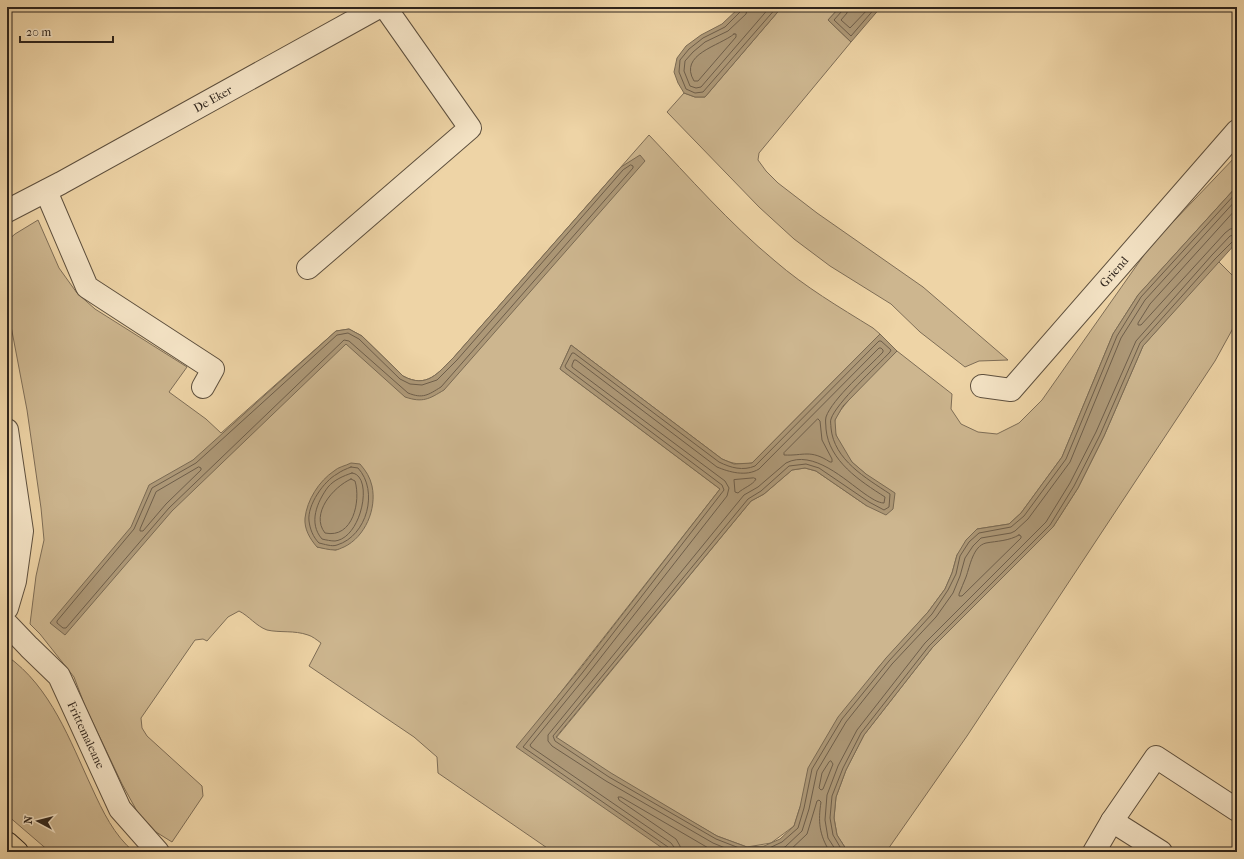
<svg xmlns="http://www.w3.org/2000/svg" width="1244" height="859" viewBox="0 0 1244 859" font-family="'IM FELL French Canon',serif">
  <rect width="100%" height="100%" fill="#eed4a6"/>
  <filter id="stains"><feTurbulence type="fractalNoise" baseFrequency=".005" numOctaves="4"/><feColorMatrix values="0 0 0 0 .2 0 0 0 0 .09 0 0 0 0 .02 0 0 0 .5 -.17"/></filter>
  <radialGradient id="worn" r=".72"><stop offset=".6" stop-color="#630" stop-opacity="0"/><stop offset="1" stop-color="#630" stop-opacity=".3"/></radialGradient>
  <!-- green -->
  <g fill="#cdb68f" stroke="#7e6d56" fill-rule="evenodd">
    <polygon points="782,7 840,7 828,20 851,42 759,153 758,160 766,171 778,183 817,213 923,287 1008,360 979,361 965,367 920,332 891,304 830,266 794,239 759,207 667,112 684,93 695,97 705,97"/>
    <path d="M649,135c41,43 80,88 126,126 30,26 64,46 98,67l7,6 -128,129c-12,2 -19,1 -30,-4l-151,-114 -11,24 160,120 -181,231 129,132h-115l-115,-79 -1,-16 -23,-20 -105,-71 12,-23c-4,-3 -9,-7 -13,-8 -14,-5 -28,-2 -41,-5 -11,-4 -18,-14 -28,-19l-11,6 -21,24 -4,-2 -8,1 -54,78 1,10 5,8 55,50 1,10 -31,46 -16,-10 -18,-19 -16,-29 -37,-78 -11,-29 -34,-43 -10,-10 6,-48 8,-36 -3,-32 -14,-98 -20,-105v-64l8,-7 23,-14 21,48 18,25 18,16 92,58 -18,25 37,27 15,14 115,-102 13,-2 13,7 41,40c24,13 35,-3 51,-19zM372,502c-6,30 -12,32 -36,48l-19,-3z"/>
    <path d="M1237,155v31l-99,109 -25,39 -51,123 -41,56 -12,11 -32,5 -20,26 -5,18 -7,16 -17,23 -52,58 -76,137 -6,19 -23,17 -24,4 -30,-11 -107,-62 -54,-36 195,-237 13,-7 28,-24 13,-2 11,3 51,35 -1,-32c-5,-4 -10,-8 -14,-12 -8,-9 -21,-30 -17,-42 4,-14 50,-57 62,-69l55,43 -1,15 10,15 17,8 19,2 22,-11 23,-23 109,-155z"/>
    <polygon points="1218,261 1237,280 1237,321 1215,361 967,736 886,852 848,852 837,835 834,818 836,797 846,770 864,735 932,648 1053,527 1078,488 1104,436 1143,346"/>
    <path d="M7,656c44,31 63,85 85,132 11,24 22,47 42,64h-84l-43,-37z"/>
  </g>
  <!-- water -->
  <g fill="#ad9877" stroke="#7a6a53">
    <polygon points="740,7 782,7 705,97 695,97 684,93 678,83 674,72 677,58 686,46 701,35 722,24"/>
    <polygon points="840,7 881,7 851,42 828,20"/>
    <path d="M640,155l5,6 -201,229c-15,9 -21,13 -39,7l-59,-53 -174,167 -107,124 -15,-12 81,-96 18,-42 44,-25 143,-129 13,-2 13,7 41,40c24,13 35,-3 51,-19l167,-190z"/>
    <polygon points="1237,186 1237,242 1143,346 1104,436 1078,488 1053,527 932,648 864,735 846,770 836,797 834,818 837,835 848,852 668,852 516,747 580,669 720,489 560,369 571,345 722,459 734,464 752,463 880,334 897,351 843,406 835,420 836,435 852,462 866,474 895,493 893,509 886,515 867,506 816,471 805,468 792,470 764,494 751,501 556,737 611,773 717,836 747,847 764,846 780,839 794,826 800,807 808,768 838,717 886,658 928,612 945,589 952,573 957,555 966,540 977,529 1009,524 1021,513 1062,457 1113,334 1138,295"/>
    <path d="M351,463l9,1c6,7 10,13 12,22 5,23 -7,51 -28,61 -3,1 -6,3 -9,3 -6,0 -13,-2 -18,-3 -7,-8 -13,-18 -12,-29 2,-18 14,-37 29,-47 4,-4 11,-5 17,-8z"/>
  </g>
  <g fill="none" stroke-linecap="round" stroke-linejoin="round">
    <!-- shore -->
    <g stroke="#6e5e4a" stroke-width="1">
      <polyline points="743,7 741,11 725,27 703,38 689,49 680,60 679,72 686,89 695,93 703,92 777,7"/>
      <polyline points="748,7 746,14 728,31 705,42 693,52 685,61 684,71 690,86 696,88 701,87 770,7"/>
      <polyline points="843,7 842,11 834,20 851,36 876,7"/>
      <polyline points="848,7 847,13 841,20 850,28 870,7"/>
      <path d="M734,34h2v3l-38,44h-4c-16,-27 26,-35 40,-47z"/>
      <path d="M631,165l2,1v2l-192,219c-13,8 -18,12 -33,6l-59,-52 -5,-1 -175,168 -103,120h-3l-6,-5v-2l77,-92 18,-41 44,-25 141,-128 11,-2 11,6 41,40 10,5 12,1 15,-5 20,-20 166,-190z"/>
      <polyline points="1237,208 1150,304 1138,323 1138,325 1141,325 1225,233 1230,229 1237,228"/>
      <path d="M818,419l2,2 2,19 10,19v3h-2c-20,-13 -26,-6 -46,-7v-2z"/>
      <polygon points="199,467 201,468 201,470 166,504 143,531 140,531 140,529 156,492"/>
      <path d="M351,467l7,1c21,23 9,68 -21,77 -5,2 -13,-1 -18,-2 -6,-6 -9,-14 -10,-22 -2,-16 15,-40 28,-47 4,-3 9,-5 14,-7z"/>
      <path d="M352,473c22,2 10,65 -17,68 -4,0 -9,-1 -13,-2 -14,-16 -5,-37 6,-52 6,-7 15,-11 24,-14z"/>
      <path d="M754,478l2,1c-3,6 -13,9 -18,14l-3,-1 -1,-12z"/>
      <path d="M351,479l4,2c6,20 -2,58 -30,52 -15,-19 8,-46 26,-54z"/>
      <path d="M1019,535l2,1v2l-59,58h-3v-2c2,-6 5,-11 7,-17 4,-11 7,-31 20,-34 11,-2 23,-2 33,-8z"/>
      <polygon points="831,761 833,764 823,789 821,790 819,788 822,773 829,762"/>
      <path d="M670,852l-2,-5 -145,-100 60,-75 141,-182 -2,-5 -156,-117 -1,-2 7,-13h2l145,109c12,6 24,9 36,4l124,-125h2l10,9 -1,2c-13,14 -54,51 -59,67 -1,2 0,6 0,9 3,32 35,50 59,66l-1,13 -5,3 -15,-8 -50,-34 -13,-4 -17,2 -28,25 -13,8 -195,237 2,5 54,36 107,62 31,12 18,-1 17,-8 16,-14 6,-20 8,-39 30,-50 47,-58 43,-47 16,-24 8,-16 4,-18 9,-14 10,-9 32,-6 13,-11 42,-57 51,-123 24,-39 96,-105"/>
      <path d="M675,852l-1,-5 -3,-4 -140,-96 -1,-2 57,-70 140,-179 2,-8 -4,-7 -153,-114v-2l2,-5h2l141,107c12,5 29,10 42,2l120,-121h2l2,2v2c-14,15 -51,47 -57,65 -1,4 0,8 0,12 3,32 34,52 59,68l-1,6c-6,0 -13,-5 -19,-9 -20,-14 -52,-45 -79,-31l-28,24 -14,8 -196,240v6l4,5 54,35 107,62 22,9"/>
      <polyline points="681,852 680,846 676,839 619,800 618,797 621,797 710,849 718,852"/>
      <polyline points="772,852 785,847 802,831 809,809 817,771 846,722 892,664 936,617 953,593 960,576 965,558 973,546 981,538 1011,533 1015,531 1028,519 1070,462 1121,338 1145,300 1237,199"/>
      <path d="M788,852l19,-18 10,-33 2,-1 2,2c-3,19 -2,33 9,50"/>
      <polyline points="837,852 828,838 825,820 827,795 838,766 857,730 925,643 1046,522 1070,483 1096,432 1136,341 1212,255 1230,236 1237,234"/>
      <polyline points="843,852 833,835 830,818 832,796 843,768 861,733 929,646 1050,525 1074,486 1100,435 1140,343 1215,259 1233,241 1237,239"/>
    </g>
    <!-- minor casing -->
    <g stroke="#5e503e" stroke-width="24">
      <g id="minor">
        <polyline points="46,191 87,287 213,369 203,387"/>
        <polyline points="7,211 61,183 379,7"/>
        <polyline points="308,268 470,128 385,7"/>
        <polyline points="982,386 1011,390 1237,131"/>
        <polyline points="7,430 22,531 15,581 7,608"/>
        <polyline points="7,624 29,647 59,676 120,809 158,852"/>
        <polyline points="1112,821 1161,852"/>
        <polyline points="1094,852 1112,821 1156,757 1237,810"/>
      </g>
    </g>
    <!-- major casing -->
    <g stroke="#2e241c" stroke-width="24">
      <polyline id="major" points="7,843 17,852"/>
    </g>
    <!-- minor -->
    <use href="#minor" stroke="#f4e3c5" stroke-width="22"/>
    <!-- major -->
    <use href="#major" stroke="#eed4a6" stroke-width="22"/>
  </g>
  <g text-anchor="middle" stroke-width="4" stroke-linejoin="round" paint-order="stroke">
    <!-- street labels -->
    <g font-size="12" fill="#2e241c" stroke="#f4e3c5">
      <text transform="translate(213 99) rotate(-29)" y="4">De Eker</text>
      <text transform="translate(1114 272) rotate(-49)" y="4">Griend</text>
      <text transform="translate(86 735) rotate(65)" y="4">Frittemaleane</text>
    </g>
  </g>
  <!-- margin -->
  <rect width="1244" height="859" fill="none" stroke="#eed4a6" stroke-width="24"/>
  <rect x="8" y="8" width="1228" height="843" fill="none" stroke="#2e241c" stroke-width="2"/>
  <rect x="12" y="12" width="1220" height="835" fill="none" stroke="#2e241c"/>
  <!-- north arrow -->
  <g transform="translate(38 821) rotate(277)" stroke="#f4e3c5" stroke-width="3" paint-order="stroke">
  <path d="M0-3L7 15L0 10L-7 15Z" fill="#2e241c"/>
  <text y="-6" font-size="11" font-weight="bold" text-anchor="middle" fill="#2e241c">N</text>
  </g>
  <!-- scale -->
  <path d="M20 36v6h93v-6" fill="none" stroke="#2e241c" stroke-width="2"/>
  <text x="26" y="36" font-size="12" fill="#2e241c" stroke="#f4e3c5" stroke-width="3" paint-order="stroke">20 m</text>
  <rect width="100%" height="100%" filter="url(#stains)"/>
  <rect width="100%" height="100%" fill="url(#worn)"/>
</svg>
